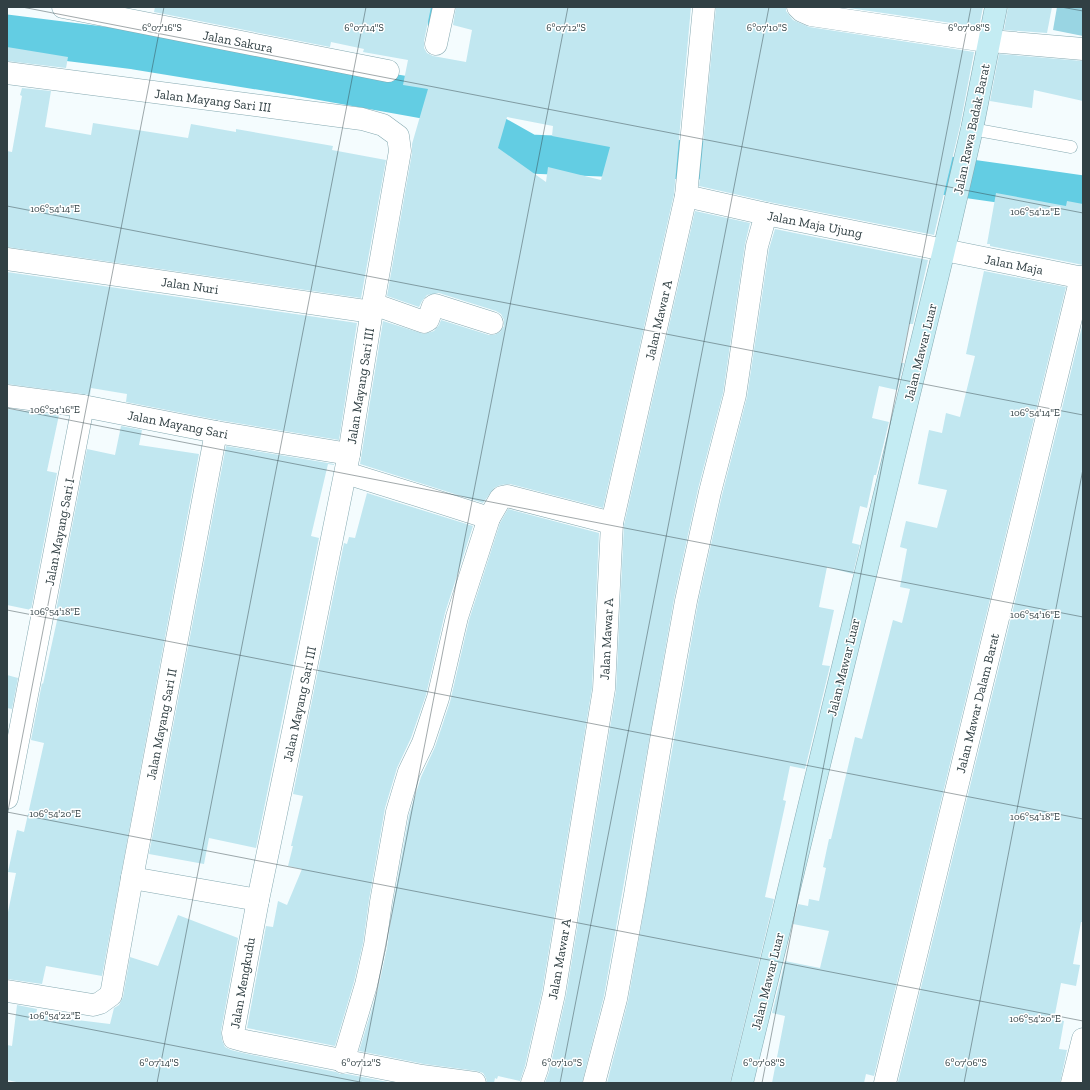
<svg xmlns="http://www.w3.org/2000/svg" width="1090" height="1090" viewBox="0 0 1090 1090" font-family="'Zilla Slab',serif">
  <rect width="100%" height="100%" fill="#f4fcfe"/>
  <!-- green -->
  <polygon fill="#99d5e3" points="1057,7 1083,7 1083,36 1053,30"/>
  <g fill="none" stroke-linecap="round" stroke-linejoin="round">
    <!-- stream -->
    <polyline stroke="#63cde3" stroke-width="6" points="431,27 430,13 431,7"/>
    <!-- river -->
    <g stroke="#63cde3" stroke-width="39">
      <polyline points="7,34 135,50 301,77 435,101 529,154 650,159 756,161"/>
      <polyline points="894,170 914,171 1083,195"/>
    </g>
  </g>
  <!-- building -->
  <g fill="#c1e7f0" fill-rule="evenodd">
    <path d="M155,7h276l-7,34v7l3,5 6,3 33,6 6,-32 -19,-5 3,-18h235l-17,187 -71,314 -93,-24 -10,1 -6,3 -11,15 -123,-39 23,-143 41,13 10,-3 5,-6 2,-5 48,15h5l6,-3 4,-6v-6l-3,-6 -5,-3 -57,-18 -12,2 -5,6 -3,6 -32,-11 25,-143v-9l16,-55 -25,-4 5,-25 -45,-8 1,-3 -33,-7 -1,5 -176,-35zM507,117l46,9 -1,10 58,11 -9,33 -53,-13 -2,15 -48,-34z"/>
    <polygon points="716,7 786,7 786,11 793,20 809,27 974,52 960,126 934,235 769,202 699,186"/>
    <polygon points="842,7 983,7 979,27"/>
    <polygon points="1008,7 1052,7 1047,33 1004,30"/>
    <polygon points="7,47 68,57 66,68 7,61"/>
    <polygon points="999,54 1083,61 1083,101 1034,90 1032,108 990,101"/>
    <polygon points="22,88 51,91 45,127 91,135 93,123 188,138 191,124 236,132 236,129 333,146 332,150 386,160 361,298 7,247 7,151 12,152 22,96 20,95"/>
    <polygon points="996,193 1066,206 1067,201 1083,204 1083,265 990,246 990,244 987,244"/>
    <polygon points="695,211 750,223 745,244 723,393 698,489 674,599 604,996 582,1083 545,1083 549,1072 566,996 616,691 624,525"/>
    <polygon points="775,229 928,260 913,324 909,324 901,363 904,363 897,390 879,386 872,418 889,422 876,475 874,475 867,508 860,506 852,543 860,545 853,574 827,567 819,607 834,610 822,665 830,666 805,769 790,766 783,800 786,801 765,897 774,899 730,1083 607,1083 628,1001 698,603 722,495 747,397 769,249"/>
    <polygon points="984,271 1066,287 874,1076 866,1074 864,1083 772,1083 785,1016 772,1013 785,961 820,968 829,931 793,924 798,904 808,906 809,899 819,901 826,868 823,867 829,839 831,839 855,737 862,739 893,620 902,623 910,589 900,587 907,549 900,547 906,521 937,528 947,490 918,484 929,430 942,433 946,413 960,417 975,356 966,354"/>
    <polygon points="7,272 357,323 339,440 218,420 126,402 127,394 91,388 90,395 7,384"/>
    <polygon points="1083,322 1083,922 1081,922 1073,964 1080,965 1076,986 1061,983 1054,1019 1064,1021 1059,1049 1067,1050 1060,1083 898,1082"/>
    <polygon points="8,409 59,415 47,471 57,473 31,610 7,605 7,415"/>
    <polygon points="121,426 142,430 139,445 199,454 102,976 46,966 42,984 7,979 7,917 16,873 8,872 17,830 24,832 44,743 31,740 42,683 43,684 58,616 55,616 87,449 115,455"/>
    <polygon points="226,446 334,464 334,465 328,464 311,536 319,538 256,848 209,838 204,864 149,854"/>
    <polygon points="367,493 473,526 445,613 426,695 411,738 397,768 385,808 369,900 363,943 354,982 335,1046 247,1028 266,926 273,927 278,901 287,905 302,869 288,866 293,846 291,846 303,796 293,794 344,543 347,544 349,537 355,538"/>
    <polygon points="508,509 599,533 592,688 542,992 525,1066 520,1081 498,1076 497,1079 495,1078 494,1083 487,1083 486,1078 483,1073 477,1071 424,1064 359,1051 378,989 387,948 393,904 409,815 421,777 435,747 450,702 469,620 500,523"/>
    <polygon points="7,675 18,678 12,709 7,708"/>
    <polygon points="178,915 238,938 221,1031 222,1040 225,1047 231,1050 243,1053 336,1072 340,1074 347,1074 393,1083 21,1083 7,1080 7,1045 12,1046 17,1005 37,1009 36,1015 110,1024 114,1008 119,1005 123,997 130,957 158,966"/>
  </g>
  <g fill="none" stroke-linecap="round" stroke-linejoin="round">
    <!-- lane casing -->
    <g stroke="#85a9b1" stroke-width="13">
      <polyline id="lane" points="972,129 1071,147"/>
    </g>
    <!-- street casing -->
    <g stroke="#85a9b1" stroke-width="23">
      <g id="street">
        <polyline points="63,7 388,71"/>
        <polyline points="798,7 802,11 811,15 979,40 1083,49"/>
        <polyline points="436,44 444,7"/>
        <polyline points="7,73 362,119 383,125 398,136 400,151 373,304 349,454 295,722 258,900 233,1033 234,1038 245,1041 422,1076 475,1083"/>
        <polyline points="686,196 766,214 1083,278"/>
        <polyline points="7,259 372,312"/>
        <polyline points="373,304 424,322 428,320 433,306 435,305 492,323"/>
        <polyline points="7,396 83,406 216,432 349,454"/>
        <polyline points="346,473 420,496 489,518"/>
        <polyline points="7,798 83,406"/>
        <polyline points="132,878 258,900"/>
        <polyline points="7,991 93,1005 100,1003 111,995 132,878 216,432"/>
        <polyline points="343,1062 366,985 375,945 381,902 397,812 409,772 423,743 438,698 457,617 489,518 500,499 502,497 507,496 612,523"/>
        <polyline points="532,1083 537,1069 554,994 604,689 612,523 686,196 704,7"/>
        <polyline points="594,1083 616,999 635,895 662,734 686,601 710,492 735,395 757,246 766,214"/>
        <polyline points="885,1083 1081,277"/>
        <polyline points="1072,1083 1083,1039"/>
      </g>
    </g>
    <!-- secondary casing -->
    <g stroke="#85a9b1" stroke-width="23">
      <polyline id="secondary" points="742,1083 944,250 972,129 996,7"/>
    </g>
    <!-- lane -->
    <use href="#lane" stroke="#fff" stroke-width="12"/>
    <!-- street -->
    <use href="#street" stroke="#fff" stroke-width="22"/>
    <!-- secondary -->
    <use href="#secondary" stroke="#c4ecf3" stroke-width="22"/>
  </g>
  <!-- ticks -->
  <path fill="none" stroke="#314044" stroke-width="1" stroke-opacity="0.45" d="M22,7l1061,206M1061,7l22,4M7,206l1076,209M7,408l1076,209M7,610l1076,209M7,812l1076,209M7,816l157,-809M7,1013l358,70M157,1083l209,-1076M359,1083l209,-1076M560,1083l209,-1076M762,1083l209,-1076M964,1083l119,-614"/>
  <g text-anchor="middle" stroke-width="3" stroke-linejoin="round" paint-order="stroke">
    <!-- street labels -->
    <g font-size="13" fill="#314044" stroke="#fff">
      <text transform="translate(238 41) rotate(11)" y="5">Jalan Sakura</text>
      <text transform="translate(213 100) rotate(7)" y="5">Jalan Mayang Sari III</text>
      <text transform="translate(971 129) rotate(-78)" y="5">Jalan Rawa Badak Barat</text>
      <text transform="translate(815 224) rotate(11)" y="5">Jalan Maja Ujung</text>
      <text transform="translate(1014 264) rotate(11)" y="5">Jalan Maja</text>
      <text transform="translate(190 285) rotate(8)" y="5">Jalan Nuri</text>
      <text transform="translate(658 320) rotate(-77)" y="5">Jalan Mawar A</text>
      <text transform="translate(920 352) rotate(-76)" y="5">Jalan Mawar Luar</text>
      <text transform="translate(360 386) rotate(-81)" y="5">Jalan Mayang Sari III</text>
      <text transform="translate(178 424) rotate(11)" y="5">Jalan Mayang Sari</text>
      <text transform="translate(59 532) rotate(-79)" y="5">Jalan Mayang Sari I</text>
      <text transform="translate(606 639) rotate(-87)" y="5">Jalan Mawar A</text>
      <text transform="translate(843 667) rotate(-76)" y="5">Jalan Mawar Luar</text>
      <text transform="translate(977 703) rotate(-76)" y="5">Jalan Mawar Dalam Barat</text>
      <text transform="translate(299 704) rotate(-78)" y="5">Jalan Mayang Sari III</text>
      <text transform="translate(161 724) rotate(-79)" y="5">Jalan Mayang Sari II</text>
      <text transform="translate(559 959) rotate(-80)" y="5">Jalan Mawar A</text>
      <text transform="translate(767 981) rotate(-76)" y="5">Jalan Mawar Luar</text>
      <text transform="translate(242 983) rotate(-80)" y="5">Jalan Mengkudu</text>
    </g>
  </g>
  <g font-size="10" text-anchor="middle" fill="#314044" stroke="#fff" stroke-width="3" stroke-linejoin="round" paint-order="stroke">
    <text x="364" y="31">6°07'14"S</text>
    <text x="566" y="31">6°07'12"S</text>
    <text x="767" y="31">6°07'10"S</text>
    <text x="969" y="31">6°07'08"S</text>
    <text x="162" y="31">6°07'16"S</text>
    <text x="55" y="212">106°54'14"E</text>
    <text x="1035" y="215">106°54'12"E</text>
    <text x="55" y="413">106°54'16"E</text>
    <text x="1035" y="416">106°54'14"E</text>
    <text x="55" y="615">106°54'18"E</text>
    <text x="1035" y="618">106°54'16"E</text>
    <text x="55" y="817">106°54'20"E</text>
    <text x="1035" y="820">106°54'18"E</text>
    <text x="55" y="1019">106°54'22"E</text>
    <text x="1035" y="1022">106°54'20"E</text>
    <text x="159" y="1066">6°07'14"S</text>
    <text x="361" y="1066">6°07'12"S</text>
    <text x="562" y="1066">6°07'10"S</text>
    <text x="764" y="1066">6°07'08"S</text>
    <text x="966" y="1066">6°07'06"S</text>
  </g>
  <!-- border -->
  <rect width="1090" height="1090" fill="none" stroke="#314044" stroke-width="16"/>
</svg>
